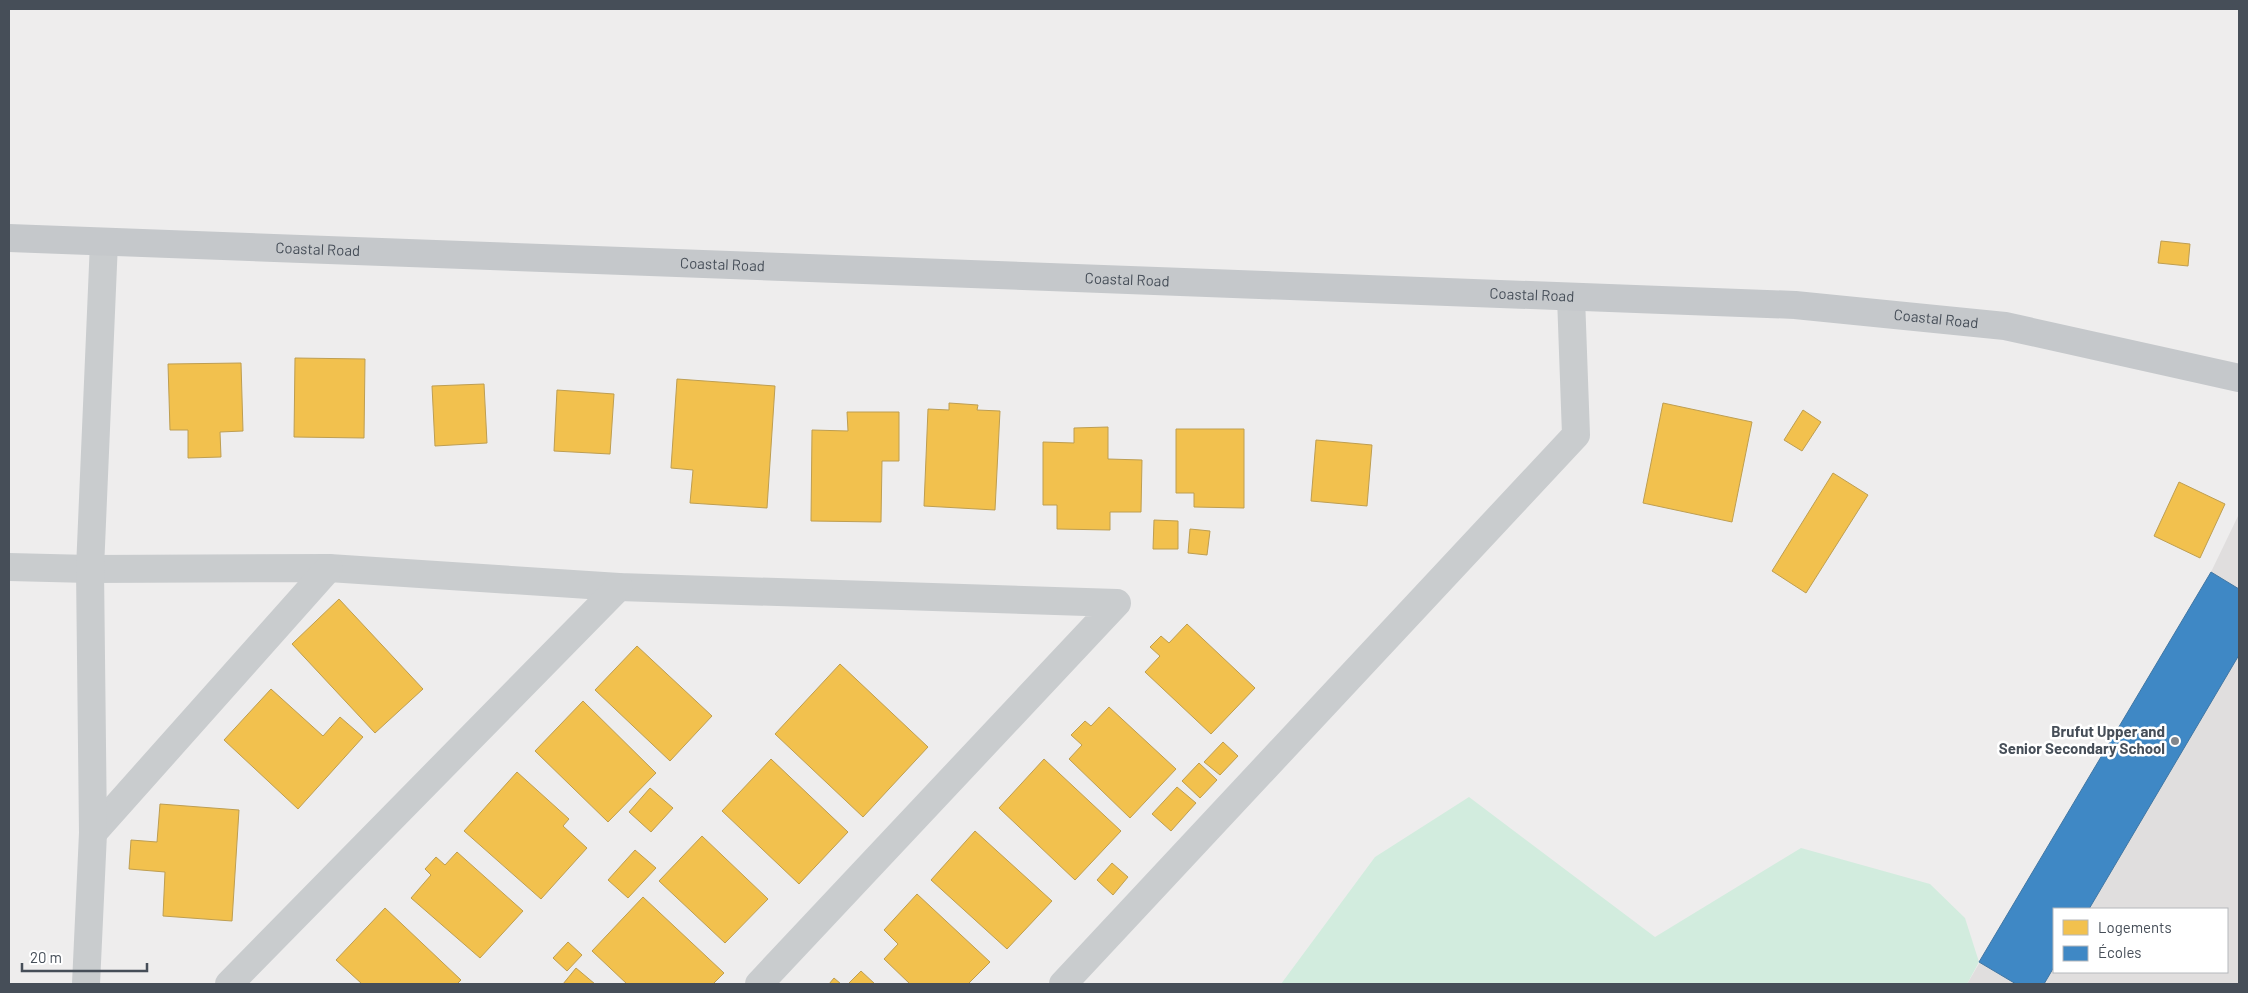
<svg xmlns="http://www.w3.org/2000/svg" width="2248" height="993" viewBox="0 0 2248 993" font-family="Barlow,sans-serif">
  <rect width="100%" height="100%" fill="#eeeded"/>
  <!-- education -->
  <path fill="#e0dede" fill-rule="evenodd" d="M2239,514v470h-272l244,-412zM2054,909h173v63h-173z"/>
  <!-- green -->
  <polygon fill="#d2ecde" points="1469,797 1655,937 1801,848 1930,884 1965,918 1979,962 1967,984 1281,984 1375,857"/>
  <!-- homes -->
  <g fill="#f2c14e" stroke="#be9e51">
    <polygon points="2161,241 2190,244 2188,266 2158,263"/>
    <polygon points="295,358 365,359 364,438 294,437"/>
    <polygon points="241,363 243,431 220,432 221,457 188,458 188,430 170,430 168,364"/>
    <polygon points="677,379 775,386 767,508 690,503 693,470 671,468"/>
    <polygon points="484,384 487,443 435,446 432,386"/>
    <polygon points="557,390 614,394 610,454 554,451"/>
    <polygon points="949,403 978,405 977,410 1000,411 995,510 924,506 928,409 949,410"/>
    <polygon points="1663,403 1752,422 1732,522 1643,503"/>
    <polygon points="1803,410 1821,422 1802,451 1784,440"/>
    <polygon points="847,412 899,412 899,461 882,461 881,522 811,521 812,430 848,431"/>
    <polygon points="1108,427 1108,459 1142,460 1141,512 1110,512 1110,530 1057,529 1057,505 1043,505 1043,442 1074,443 1074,428"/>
    <polygon points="1176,429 1244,429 1244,508 1194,507 1194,493 1176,493"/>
    <polygon points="1316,440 1372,445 1367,506 1311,501"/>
    <polygon points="1833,473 1868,495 1806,593 1772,571"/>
    <polygon points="2179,482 2225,504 2200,558 2154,536"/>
    <polygon points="1154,520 1178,521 1178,549 1153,549"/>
    <polygon points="1190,529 1210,531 1207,555 1188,553"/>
    <polygon points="339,599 423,689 375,733 292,644"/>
    <polygon points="1187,624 1255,688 1211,734 1145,672 1160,656 1150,647 1161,636 1169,643"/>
    <polygon points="637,646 712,716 670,761 595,690"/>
    <polygon points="840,664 928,747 863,817 775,734"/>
    <polygon points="271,689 323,736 340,717 363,737 298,809 224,740"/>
    <polygon points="583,701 656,773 608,822 535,751"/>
    <polygon points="1109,707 1176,769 1130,818 1069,759 1082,745 1071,735 1085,721 1091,726"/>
    <polygon points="1223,742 1238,756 1220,775 1204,762"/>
    <polygon points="771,759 848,832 799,884 722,811"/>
    <polygon points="1044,759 1121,831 1075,880 999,808"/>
    <polygon points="1199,763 1217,780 1200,798 1182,781"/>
    <polygon points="517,772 569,819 563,826 587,848 541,899 464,831"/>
    <polygon points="1177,787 1196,803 1171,831 1152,814"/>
    <polygon points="650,788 673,808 651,832 629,812"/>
    <polygon points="160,804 239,810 232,921 163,916 165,872 129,869 131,840 157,842"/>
    <polygon points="975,831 1052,901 1007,949 931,880"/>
    <polygon points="702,836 768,899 725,943 659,881"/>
    <polygon points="635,850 656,868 628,898 608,880"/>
    <polygon points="457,852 523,911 480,958 411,898 431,875 425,869 436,857 445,865"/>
    <polygon points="1112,863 1128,877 1113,895 1097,880"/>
    <polygon points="917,894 990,962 968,984 910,984 884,959 898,944 884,930"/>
    <polygon points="643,897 724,973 713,984 627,984 592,951"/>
    <polygon points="385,908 461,980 457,984 362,984 336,960"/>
    <polygon points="568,942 582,955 567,971 553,958"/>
    <polygon points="576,968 595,984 563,984"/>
    <polygon points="861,971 875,984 848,984"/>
    <polygon points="834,978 841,984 829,984"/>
  </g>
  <!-- schools -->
  <polygon fill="#3f88c5" stroke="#4177a4" points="2211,572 2239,589 2239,655 2089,909 2054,909 2054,967 2044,984 2016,984 1979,962"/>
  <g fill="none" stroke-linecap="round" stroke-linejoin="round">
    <!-- minor -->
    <g stroke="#c9ccce" stroke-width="28">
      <polyline points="9,567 90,569 329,568 619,587 1117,603 759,984"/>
      <polyline points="93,833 329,568"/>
      <polyline points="86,984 93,833 90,569 104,242"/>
      <polyline points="229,984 619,587"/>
      <polyline points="1063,984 1576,435 1571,297"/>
    </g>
    <!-- primary -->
    <path stroke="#c5c8cb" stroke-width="28" id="s1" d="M9,238l1786,67 210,21 234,52"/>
  </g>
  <!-- markers -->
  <circle fill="#81868c" stroke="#fff" stroke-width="2" cx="2175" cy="741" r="5"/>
  <g text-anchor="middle" stroke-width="5" stroke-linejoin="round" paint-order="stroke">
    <!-- street labels -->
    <g font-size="15" fill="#464e58" stroke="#fff">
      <text dy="5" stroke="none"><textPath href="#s1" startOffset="309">Coastal Road</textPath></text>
      <text dy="5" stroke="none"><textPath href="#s1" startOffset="714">Coastal Road</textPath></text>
      <text dy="5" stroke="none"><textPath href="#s1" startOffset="1119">Coastal Road</textPath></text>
      <text dy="5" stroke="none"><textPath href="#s1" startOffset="1524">Coastal Road</textPath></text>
      <text dy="5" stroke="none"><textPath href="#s1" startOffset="1929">Coastal Road</textPath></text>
    </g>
    <!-- poi labels -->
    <g font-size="15" font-weight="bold" fill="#464e58" stroke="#fff" text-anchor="end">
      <text x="2165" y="737">Brufut Upper and<tspan x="2165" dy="17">Senior Secondary School</tspan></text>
    </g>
  </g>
  <!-- border -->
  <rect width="2248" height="993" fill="none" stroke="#464e58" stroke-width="20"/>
  <!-- legend -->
  <rect x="2053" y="908" width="175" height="65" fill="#ffffff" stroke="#b5b8bc"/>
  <rect x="2063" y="920" width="25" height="15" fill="#f2c14e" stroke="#b5b8bc"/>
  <text x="2098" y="933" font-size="15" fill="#464e58">Logements</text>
  <rect x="2063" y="946" width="25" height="15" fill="#3f88c5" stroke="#b5b8bc"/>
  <text x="2098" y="958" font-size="15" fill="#464e58">Écoles</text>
  <!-- scale -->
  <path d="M22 963v8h125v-8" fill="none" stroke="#464e58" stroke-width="2.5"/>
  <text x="30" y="963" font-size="15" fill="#464e58" stroke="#ffffff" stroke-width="4" paint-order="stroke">20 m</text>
</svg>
